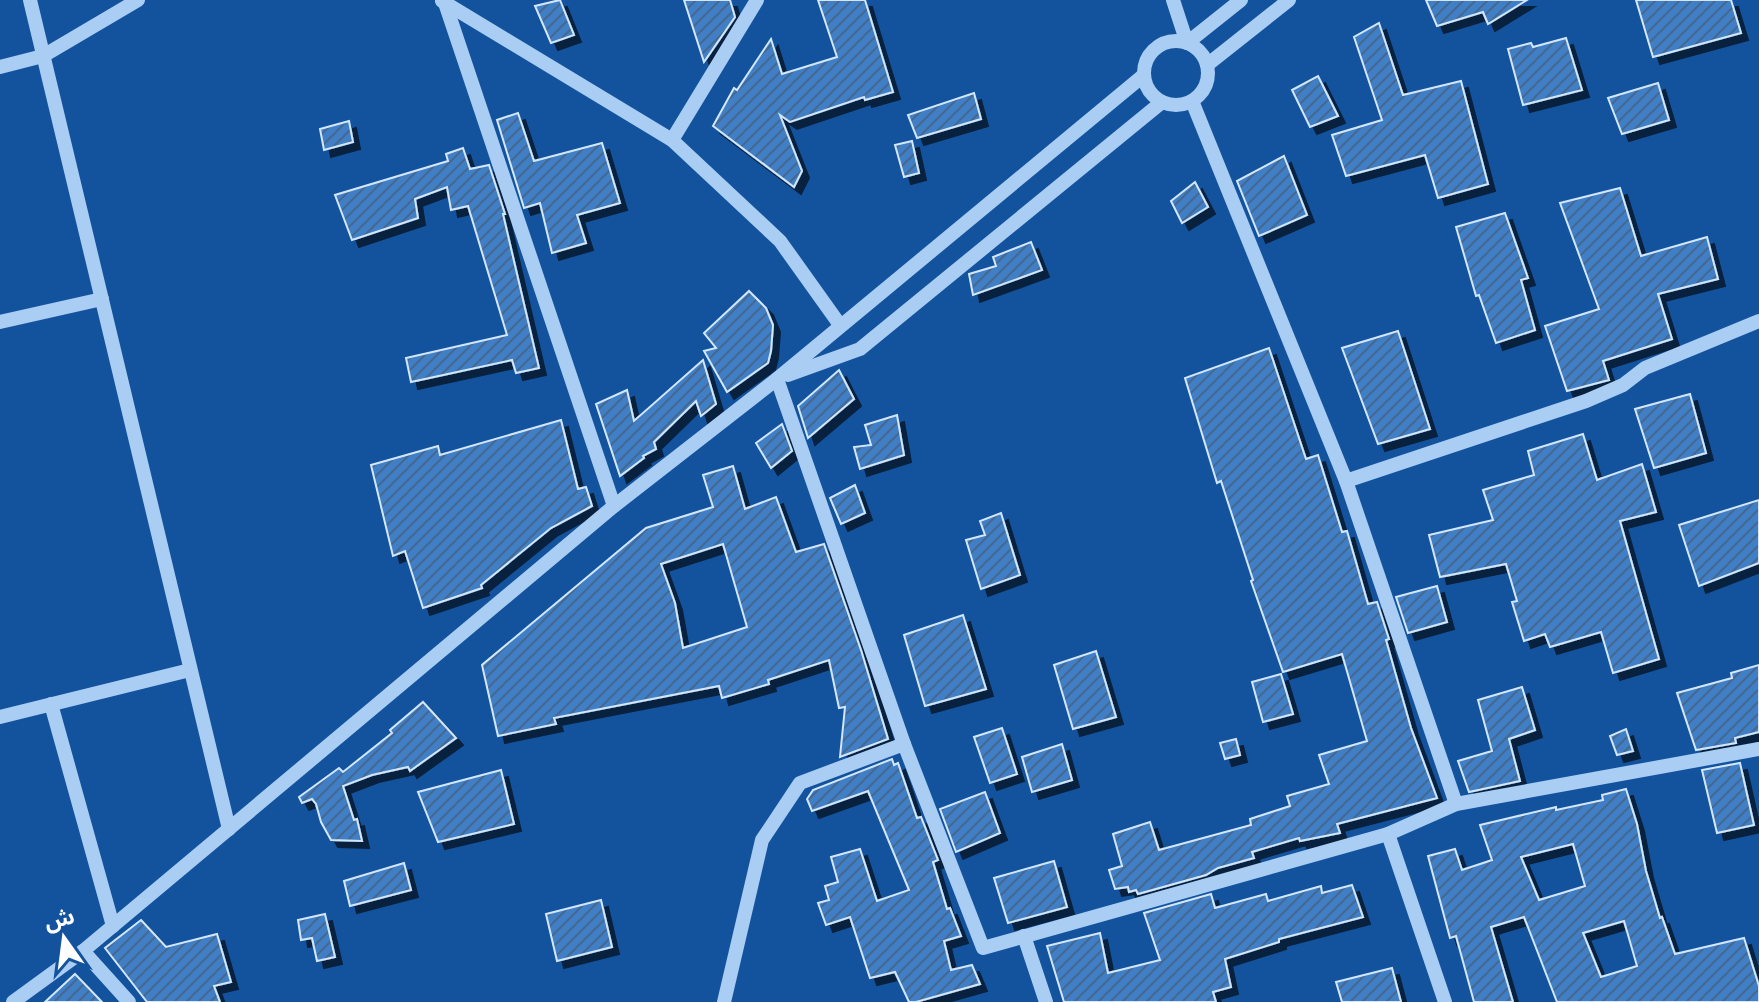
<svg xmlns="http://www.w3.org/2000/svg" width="1759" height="1002" viewBox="0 0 1759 1002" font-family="'Open Sans','Noto Sans Arabic',sans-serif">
  <defs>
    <pattern id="building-hatch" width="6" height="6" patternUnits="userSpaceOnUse" patternTransform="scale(2)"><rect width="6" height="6" fill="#407fc6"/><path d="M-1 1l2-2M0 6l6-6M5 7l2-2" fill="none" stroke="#45688f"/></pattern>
    <filter id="shadow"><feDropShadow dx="7" dy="7" stdDeviation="0" flood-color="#0009"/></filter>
  </defs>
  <rect width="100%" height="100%" fill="#13539e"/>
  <!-- building -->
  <g fill="url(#building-hatch)" stroke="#d2e7fe" stroke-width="2" fill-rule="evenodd" filter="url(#shadow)">
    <polygon points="560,0 574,35 551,43 535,6"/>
    <polygon points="684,0 730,0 735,17 704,62"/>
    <polygon points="818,0 865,0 893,92 865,100 864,97 790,122 780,115 802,171 794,187 713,126 734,88 737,90 771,39 782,74 837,57"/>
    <polygon points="1426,0 1527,0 1488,24 1483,12 1437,26"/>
    <polygon points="1636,0 1731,0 1741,33 1653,57"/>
    <polygon points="1379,23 1403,95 1461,81 1488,184 1438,198 1425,155 1346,176 1332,135 1382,120 1354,37"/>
    <polygon points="1566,38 1582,90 1523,105 1508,49 1531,43 1533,47"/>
    <polygon points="1318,76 1338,116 1310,127 1292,90"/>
    <polygon points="1658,83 1669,120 1622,134 1608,98"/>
    <polygon points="974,93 981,119 917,138 908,115"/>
    <polygon points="518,113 534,161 602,143 620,203 577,215 586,243 552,253 540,203 524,208 497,120"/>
    <polygon points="349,121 353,142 324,150 320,129"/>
    <polygon points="912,141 919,173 904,177 895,145"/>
    <polygon points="463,148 470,169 489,165 505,214 503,214 539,368 516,373 512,360 411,382 406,358 507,335 468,206 451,210 447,187 415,199 418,218 352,240 335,195 448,161 446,154"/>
    <polygon points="1284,156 1307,215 1259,236 1237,181"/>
    <polygon points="1195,182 1208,207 1182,223 1171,201"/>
    <polygon points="1620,188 1641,256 1707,237 1718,279 1658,294 1672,339 1603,361 1609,380 1567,391 1545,326 1599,309 1560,203"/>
    <polygon points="1505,213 1528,278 1521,280 1535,330 1496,343 1479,295 1476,296 1456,227"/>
    <polygon points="1031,242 1042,270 973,295 969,274 996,266 993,257"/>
    <polygon points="749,291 766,308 773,325 771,351 768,363 727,392 704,351 716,348 704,333"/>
    <polygon points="1398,331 1430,429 1378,444 1342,348"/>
    <polygon points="1269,348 1306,459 1318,455 1342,532 1347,531 1368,604 1377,602 1389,639 1386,640 1411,728 1437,798 1337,824 1340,833 1300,841 1299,838 1252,852 1254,858 1218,868 1206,875 1138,894 1136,890 1129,892 1128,887 1115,889 1109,870 1122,866 1113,834 1150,822 1159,850 1251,825 1250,819 1290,806 1287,796 1329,784 1319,755 1367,741 1342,654 1283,672 1251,581 1253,580 1221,481 1217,483 1185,378"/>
    <polygon points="703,360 716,404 701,416 696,401 654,442 656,449 643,456 644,458 620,476 596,404 627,390 634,421"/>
    <polygon points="839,370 854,399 808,438 798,406"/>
    <polygon points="1690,394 1706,453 1654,468 1635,409"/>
    <polygon points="897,415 904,455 860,469 854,447 871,445 865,425"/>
    <polygon points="561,420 578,489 586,487 592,506 551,528 481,585 482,588 423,608 405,551 393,556 371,465 438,446 440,455"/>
    <polygon points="782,424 792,451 771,468 756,443"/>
    <polygon points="1583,434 1597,480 1642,464 1656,512 1620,521 1659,659 1613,673 1601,632 1550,647 1545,634 1524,641 1512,602 1517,601 1506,564 1440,577 1429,535 1493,520 1483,490 1534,475 1528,451"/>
    <path d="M733,466l12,43 31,-12 20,55 28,-8 37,106 27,89 -48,18 5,-50 -6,1 -10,-48 -61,20 1,4 -47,14 -3,-12 -165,32 2,6 -58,12 -16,-71 164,-137 67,-21 -10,-32zM723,544l24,83 -64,21 -8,-45 -14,-39z"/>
    <polygon points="855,485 865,513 841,524 830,498"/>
    <polygon points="1759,500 1759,563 1699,586 1679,525"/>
    <polygon points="1001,513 1020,575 981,589 966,540 985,535 980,521"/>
    <polygon points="1437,586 1447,622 1408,633 1396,597"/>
    <polygon points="963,615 986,689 925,706 904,635"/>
    <polygon points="1096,651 1116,717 1073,729 1054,665"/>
    <polygon points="1759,665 1759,732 1735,738 1736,743 1696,750 1677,693 1732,678 1731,673"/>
    <polygon points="1281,674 1293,714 1263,722 1252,682"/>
    <polygon points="1522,687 1535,730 1509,739 1520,781 1469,792 1458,761 1492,751 1478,700"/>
    <polygon points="423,702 456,738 410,771 408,767 372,775 343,786 354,820 357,819 362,841 331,840 321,822 316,804 312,799 302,803 299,797 339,768 343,772 392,733 390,730"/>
    <polygon points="1002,728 1017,774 990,783 974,737"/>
    <polygon points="1626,729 1633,751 1617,755 1610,736"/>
    <polygon points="1236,739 1240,755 1225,759 1220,743"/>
    <polygon points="1062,744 1072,780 1032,792 1022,757"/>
    <polygon points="892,759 894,765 898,763 917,818 921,817 938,860 933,862 947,909 950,908 961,936 944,941 951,970 972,965 980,984 916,1002 909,1002 895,972 870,978 850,917 826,925 818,903 829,900 825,886 838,882 831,857 860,849 877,901 909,890 868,791 812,811 807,799 813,790"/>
    <polygon points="1740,763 1754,825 1717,833 1702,770"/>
    <polygon points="501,770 514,824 438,842 418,792"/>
    <path d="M1626,789l11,35 9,47 14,47 2,-1 13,37 69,-16 15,48v16h-202l-33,-85 -33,10 22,75h-39l-18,-66 -6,2 -22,-82 27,-7 7,21 30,-10 -12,-35 76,-18v3l47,-10 -1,-5zM1573,844l12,42 -46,14 -18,-43zM1624,921l13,45 -36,11 -18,-44z"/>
    <polygon points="985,792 1000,833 956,852 940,809"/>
    <polygon points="1054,861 1067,907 1008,923 994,878"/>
    <polygon points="404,863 411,890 350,906 344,881"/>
    <polygon points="1352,885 1363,917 1279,939 1279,942 1225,959 1231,987 1213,992 1216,1002 1064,1002 1047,946 1100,933 1108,973 1160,960 1144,913 1211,894 1215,908 1266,894 1268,901 1321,886 1322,893"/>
    <polygon points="601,900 612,947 557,961 546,914"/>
    <polygon points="325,914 335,957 317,961 312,938 301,940 298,920"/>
    <polygon points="141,920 166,947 217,934 231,982 214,986 220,1002 147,1002 105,948"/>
    <polygon points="1392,968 1401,1002 1342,1002 1336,982"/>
    <polygon points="75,974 102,1002 45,1002"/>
  </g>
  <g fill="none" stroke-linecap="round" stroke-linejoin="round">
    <!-- minor -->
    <g stroke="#aacdf4" stroke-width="14">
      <polyline points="30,0 229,829"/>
      <polyline points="1173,0 1187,43 1241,0"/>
      <polyline points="442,1 672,140 780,241 840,325"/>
      <polyline points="445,3 614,506"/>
      <circle cx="1176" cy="73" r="32"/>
      <polyline points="1207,65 1289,0"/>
      <polyline points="0,67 43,56 138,0"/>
      <polyline points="1192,101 1346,481 1456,804"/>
      <polyline points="672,140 757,0"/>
      <polyline points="0,322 102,299"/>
      <polyline points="788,375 860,349 1162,102"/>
      <polyline points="777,379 904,744 983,948 1388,834 1456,804 1759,749"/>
      <polyline points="1346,481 1586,401 1623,385 1645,368 1759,321"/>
      <polyline points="51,704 113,926"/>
      <polyline points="0,717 190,670"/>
      <polyline points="1388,834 1445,1002"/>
      <polyline points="1024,936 1046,1002"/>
      <polyline points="83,951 129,1002"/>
      <polyline points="13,1002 83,951 614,506 777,379 1144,75"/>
      <polyline points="724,1002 762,840 800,783 904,744"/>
    </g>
  </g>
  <!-- north arrow -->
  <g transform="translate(64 938) rotate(346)" stroke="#13539e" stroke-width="6" paint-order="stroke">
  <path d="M0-6L14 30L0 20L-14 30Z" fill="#ffffff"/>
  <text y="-12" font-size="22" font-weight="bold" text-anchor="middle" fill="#ffffff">ش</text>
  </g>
</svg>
